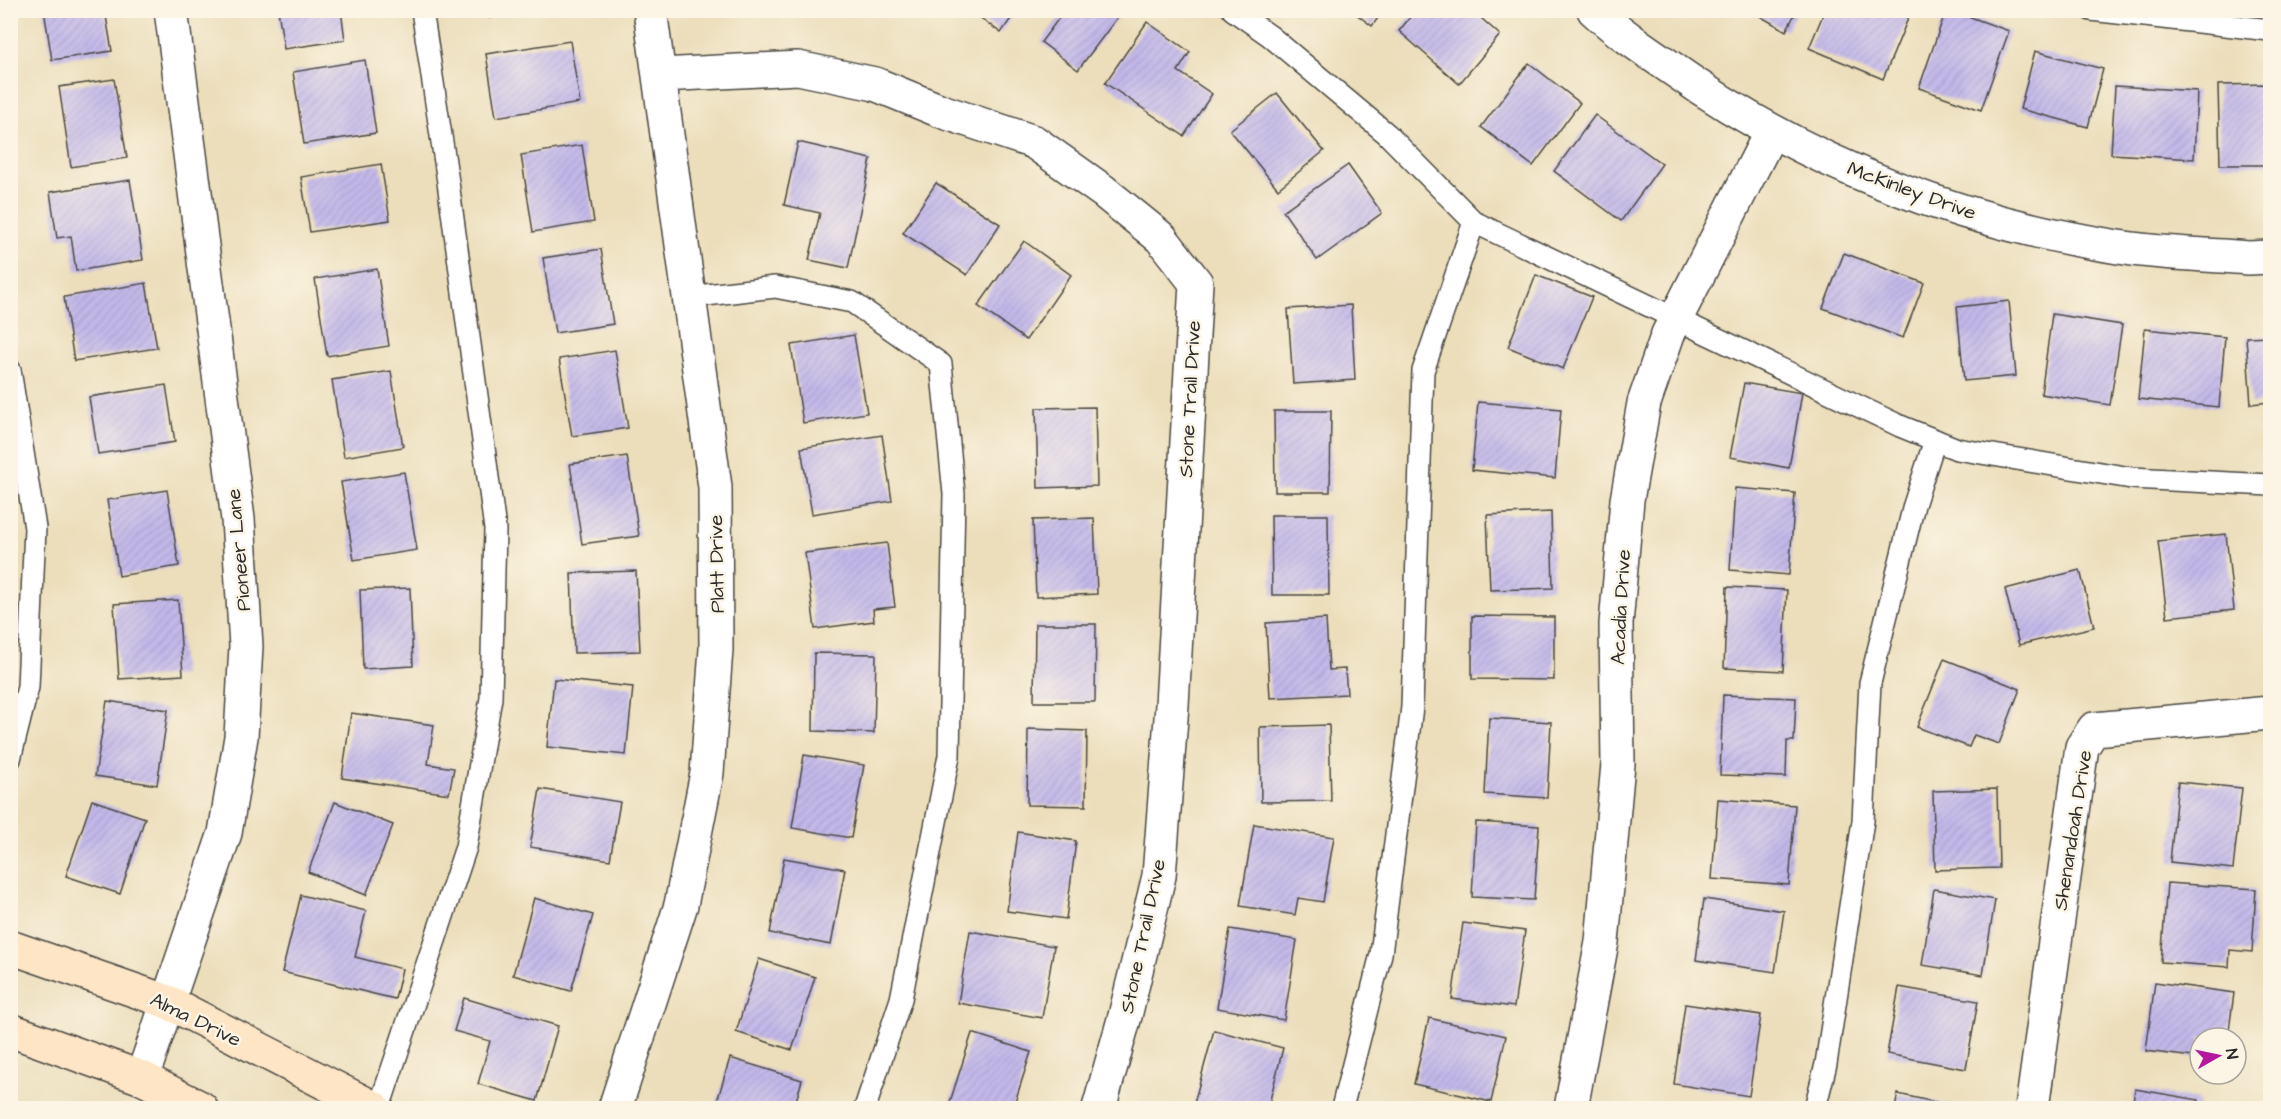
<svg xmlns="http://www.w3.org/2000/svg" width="2281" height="1119" viewBox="0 0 2281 1119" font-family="'Architects Daughter',sans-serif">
  <defs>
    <pattern id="building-hatch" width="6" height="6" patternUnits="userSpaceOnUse" patternTransform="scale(1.5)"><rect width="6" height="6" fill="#c3b9ea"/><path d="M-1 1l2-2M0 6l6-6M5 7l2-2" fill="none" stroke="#a89fc9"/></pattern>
  </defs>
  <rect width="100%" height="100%" fill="#fcf5e5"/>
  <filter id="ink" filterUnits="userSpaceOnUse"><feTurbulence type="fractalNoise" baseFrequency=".0167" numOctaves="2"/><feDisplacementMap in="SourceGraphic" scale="12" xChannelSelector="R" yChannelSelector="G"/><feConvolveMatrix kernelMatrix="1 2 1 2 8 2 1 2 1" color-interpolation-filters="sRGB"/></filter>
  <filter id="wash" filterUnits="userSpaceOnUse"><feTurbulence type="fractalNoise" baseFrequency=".008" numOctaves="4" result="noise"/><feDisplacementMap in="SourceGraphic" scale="24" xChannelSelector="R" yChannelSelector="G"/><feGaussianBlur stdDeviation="1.35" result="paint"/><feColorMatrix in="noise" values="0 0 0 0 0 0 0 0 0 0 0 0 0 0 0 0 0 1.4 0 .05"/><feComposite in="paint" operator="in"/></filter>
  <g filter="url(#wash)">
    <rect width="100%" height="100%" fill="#ecdebb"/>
    <g id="blocks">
      <!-- building -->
      <g fill="url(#building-hatch)">
        <polygon points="44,10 105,10 112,51 52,60"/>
        <polygon points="278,10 341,10 345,40 284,49"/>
        <polygon points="488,10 527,10 527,12 489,18"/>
        <polygon points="970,10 1017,10 1001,33"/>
        <polygon points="1065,10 1123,10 1078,70 1041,42"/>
        <polygon points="1351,10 1384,10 1372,26"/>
        <polygon points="1416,10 1472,10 1500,35 1459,84 1399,31"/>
        <polygon points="1749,10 1797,10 1786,31"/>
        <polygon points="1825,10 1897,10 1909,16 1883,79 1809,48"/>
        <polygon points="1946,10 1951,10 2009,31 1981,110 1919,88"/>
        <polygon points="1147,22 1190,52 1178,71 1212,94 1184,136 1105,83"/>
        <polygon points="570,41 580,103 496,117 486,54"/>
        <polygon points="2035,51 2103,69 2088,127 2020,109"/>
        <polygon points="365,60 376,133 304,144 293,72"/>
        <polygon points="1529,63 1580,103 1533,166 1481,127"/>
        <polygon points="114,79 127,158 71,167 59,87"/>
        <polygon points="2270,84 2270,165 2220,165 2218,85"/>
        <polygon points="2115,86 2197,91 2194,159 2111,154"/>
        <polygon points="1277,93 1324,151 1278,189 1230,130"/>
        <polygon points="1595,115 1662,164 1621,221 1554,171"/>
        <polygon points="798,142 871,159 848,268 809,260 820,213 784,205"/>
        <polygon points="582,145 594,222 533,232 521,155"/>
        <polygon points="381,164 390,220 310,232 301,177"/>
        <polygon points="1348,165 1382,213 1317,260 1283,211"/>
        <polygon points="130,180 143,260 76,271 71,236 57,238 50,192"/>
        <polygon points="936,183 1000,224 967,275 903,233"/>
        <polygon points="1024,241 1071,275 1026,340 978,306"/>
        <polygon points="601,249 613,324 555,333 543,258"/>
        <polygon points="1844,253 1924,283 1903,338 1823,308"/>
        <polygon points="377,269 389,346 327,356 315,279"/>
        <polygon points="1536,275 1592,297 1563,369 1508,347"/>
        <polygon points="146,283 157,348 74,361 64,297"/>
        <polygon points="2009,301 2016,376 1964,381 1957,307"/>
        <polygon points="1351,305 1355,380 1293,384 1288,309"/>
        <polygon points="2052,314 2122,325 2110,405 2041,394"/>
        <polygon points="2145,329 2225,337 2219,407 2138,399"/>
        <polygon points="854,335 867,413 803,423 791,345"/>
        <polygon points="2270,336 2270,402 2251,404 2246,337"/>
        <polygon points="615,350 628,428 572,436 559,359"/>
        <polygon points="391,371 403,447 344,457 332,380"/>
        <polygon points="1744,383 1802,393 1789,468 1730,457"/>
        <polygon points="166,385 175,442 98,454 89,397"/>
        <polygon points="1478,402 1561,409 1555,478 1472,470"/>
        <polygon points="1095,407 1097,486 1038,488 1036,408"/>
        <polygon points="1274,411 1331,411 1330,492 1275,492"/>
        <polygon points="882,435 892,501 812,514 801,448"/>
        <polygon points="627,456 639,536 582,544 570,464"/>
        <polygon points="404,472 417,550 354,560 341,482"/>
        <polygon points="1735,488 1795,493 1789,575 1730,570"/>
        <polygon points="167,490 179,566 119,576 107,500"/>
        <polygon points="1551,512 1553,588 1490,590 1487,515"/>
        <polygon points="1271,515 1328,515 1329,595 1272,595"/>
        <polygon points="1094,518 1097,594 1036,597 1033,520"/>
        <polygon points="2226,534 2234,610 2167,617 2158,541"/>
        <polygon points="887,543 895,607 873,609 874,621 815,629 805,553"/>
        <polygon points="2080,570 2094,627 2019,645 2005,589"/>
        <polygon points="636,571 640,651 574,653 571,573"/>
        <polygon points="1727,587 1787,590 1783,671 1724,668"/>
        <polygon points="410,588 413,666 363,669 360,590"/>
        <polygon points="178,600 183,675 119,679 114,604"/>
        <polygon points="1472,616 1554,617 1554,680 1472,679"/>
        <polygon points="1326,619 1329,670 1345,669 1347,694 1270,698 1266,623"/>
        <polygon points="1035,624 1096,624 1095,702 1034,702"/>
        <polygon points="814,653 876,654 874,733 813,731"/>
        <polygon points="1944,659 2020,689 1999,744 1974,735 1969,747 1917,727"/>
        <polygon points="554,679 633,687 626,755 547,747"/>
        <polygon points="1723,695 1796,698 1794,741 1787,741 1786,777 1720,775"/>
        <polygon points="107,701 168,710 157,785 95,776"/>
        <polygon points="351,713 434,725 428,764 454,768 449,794 342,778"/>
        <polygon points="1489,718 1551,722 1547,798 1485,794"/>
        <polygon points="1329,725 1331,801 1261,802 1260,727"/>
        <polygon points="1028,729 1087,731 1086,806 1027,805"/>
        <polygon points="804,755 864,765 851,838 792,828"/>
        <polygon points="2178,782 2242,788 2233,869 2170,862"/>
        <polygon points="540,789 620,802 610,860 530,847"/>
        <polygon points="1997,789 1999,868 1935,870 1933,791"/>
        <polygon points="1718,799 1795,805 1789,885 1712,879"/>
        <polygon points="92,800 145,818 120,894 66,876"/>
        <polygon points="335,802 393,825 366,895 308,872"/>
        <polygon points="1476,822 1539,826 1534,900 1472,897"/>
        <polygon points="1254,824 1334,837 1323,902 1298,898 1295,915 1240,906"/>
        <polygon points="1018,832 1076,841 1066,919 1007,911"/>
        <polygon points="784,858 845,869 831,945 770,933"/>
        <polygon points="2167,883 2256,889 2252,952 2230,950 2229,967 2161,962"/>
        <polygon points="1934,889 1995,900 1983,975 1922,965"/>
        <polygon points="301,895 366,911 355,957 402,969 395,999 282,972"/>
        <polygon points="534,898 593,915 571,991 513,975"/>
        <polygon points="1704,899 1784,911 1775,972 1696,960"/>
        <polygon points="1463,923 1525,931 1514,1007 1452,999"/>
        <polygon points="1230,929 1297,940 1284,1020 1217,1008"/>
        <polygon points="970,931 1054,946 1042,1018 958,1003"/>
        <polygon points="759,959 815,977 792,1050 736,1032"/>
        <polygon points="2155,982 2234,993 2228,1038 2200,1038 2200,1058 2146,1051"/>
        <polygon points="1899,987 1978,1001 1966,1069 1887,1054"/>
        <polygon points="464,998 558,1026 537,1101 478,1084 490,1041 454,1031"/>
        <polygon points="1685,1004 1761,1015 1749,1096 1674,1084"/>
        <polygon points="1429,1018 1506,1036 1491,1102 1414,1084"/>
        <polygon points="1214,1030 1283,1048 1268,1108 1193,1107"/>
        <polygon points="972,1033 1031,1052 1013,1108 958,1108 949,1105"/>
        <polygon points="730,1058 802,1080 794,1108 715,1108"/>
        <polygon points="2135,1089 2199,1100 2198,1108 2132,1108"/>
        <polygon points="1898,1094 1958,1107 1958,1108 1895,1108"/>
      </g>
    </g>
  </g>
  <g filter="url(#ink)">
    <use href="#blocks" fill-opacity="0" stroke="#484641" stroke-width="1.5"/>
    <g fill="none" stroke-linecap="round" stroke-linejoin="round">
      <!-- lane casing -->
      <g stroke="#484641" stroke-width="24">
        <g id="lane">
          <polyline points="1233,10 1270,36 1387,134 1474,222 1900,426 1957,449 2131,478 2270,485"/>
          <polyline points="2091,10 2270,30"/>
          <polyline points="689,297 775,287 852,302 941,364 954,494 949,756 901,999 865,1108"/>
          <polyline points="10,370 35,528 28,687 10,759"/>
          <polyline points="379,1108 466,847 491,698 495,529 448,182 422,10"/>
          <polyline points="1342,1108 1381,954 1412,707 1423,371 1474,222"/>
          <polyline points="1815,1108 1826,1064 1863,821 1870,683 1914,505 1935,440"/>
        </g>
      </g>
      <!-- street casing -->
      <g stroke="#484641" stroke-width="36">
        <g id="street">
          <path d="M1594,10c23,21 48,38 73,55 134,96 288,156 451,182 43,7 88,7 131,11l21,-1"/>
          <polyline points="660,75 798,68 875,84 941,111 1034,142 1103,191 1161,238 1196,283 1172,705 1159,876 1125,1016 1099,1108"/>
          <polyline points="142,1078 225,833 241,737 246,646 238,519 171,10"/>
          <polyline points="615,1108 681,905 707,773 716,649 715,487 650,10"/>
          <polyline points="1571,1108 1602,942 1618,764 1616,624 1627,500 1644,403 1668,334 1771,132"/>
          <polyline points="2032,1108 2082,747 2094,729 2270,713"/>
        </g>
      </g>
      <!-- secondary casing -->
      <g stroke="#484641" stroke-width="36">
        <g id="secondary">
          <polyline points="10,947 168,1002 374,1108"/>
          <polyline points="10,1030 142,1078 201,1108"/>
        </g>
      </g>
      <!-- lane -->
      <use href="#lane" stroke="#fff" stroke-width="21"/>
      <!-- street -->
      <use href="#street" stroke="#fff" stroke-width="33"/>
      <!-- secondary -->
      <use href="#secondary" stroke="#fde5c5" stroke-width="33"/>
    </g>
  </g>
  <g text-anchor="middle" stroke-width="5" stroke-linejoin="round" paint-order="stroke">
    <!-- street labels -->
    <g font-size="20" fill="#2b2b2b" stroke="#fcf5e5">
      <text transform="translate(1912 190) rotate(20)" y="7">McKinley Drive</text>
      <text transform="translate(1189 399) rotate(-87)" y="7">Stone Trail Drive</text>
      <text transform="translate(238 550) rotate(-95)" y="7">Pioneer Lane</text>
      <text transform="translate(716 564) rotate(-91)" y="7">Platt Drive</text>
      <text transform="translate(1620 607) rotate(-87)" y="7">Acadia Drive</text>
      <text transform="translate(2072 830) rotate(-81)" y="7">Shenandoah Drive</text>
      <text transform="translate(1142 936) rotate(-78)" y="7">Stone Trail Drive</text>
      <text transform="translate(196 1019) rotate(26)" y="7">Alma Drive</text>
    </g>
  </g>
  <!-- margin -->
  <rect width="2281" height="1119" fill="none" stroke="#fcf5e5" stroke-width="36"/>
  <!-- north arrow -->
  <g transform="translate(2218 1056) rotate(81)"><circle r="28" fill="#fcf5e5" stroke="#a8a49b" stroke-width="1.5"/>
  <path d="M0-4.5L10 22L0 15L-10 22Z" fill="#b5179e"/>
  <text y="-9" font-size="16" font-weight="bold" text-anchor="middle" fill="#2b2b2b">N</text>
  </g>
</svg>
